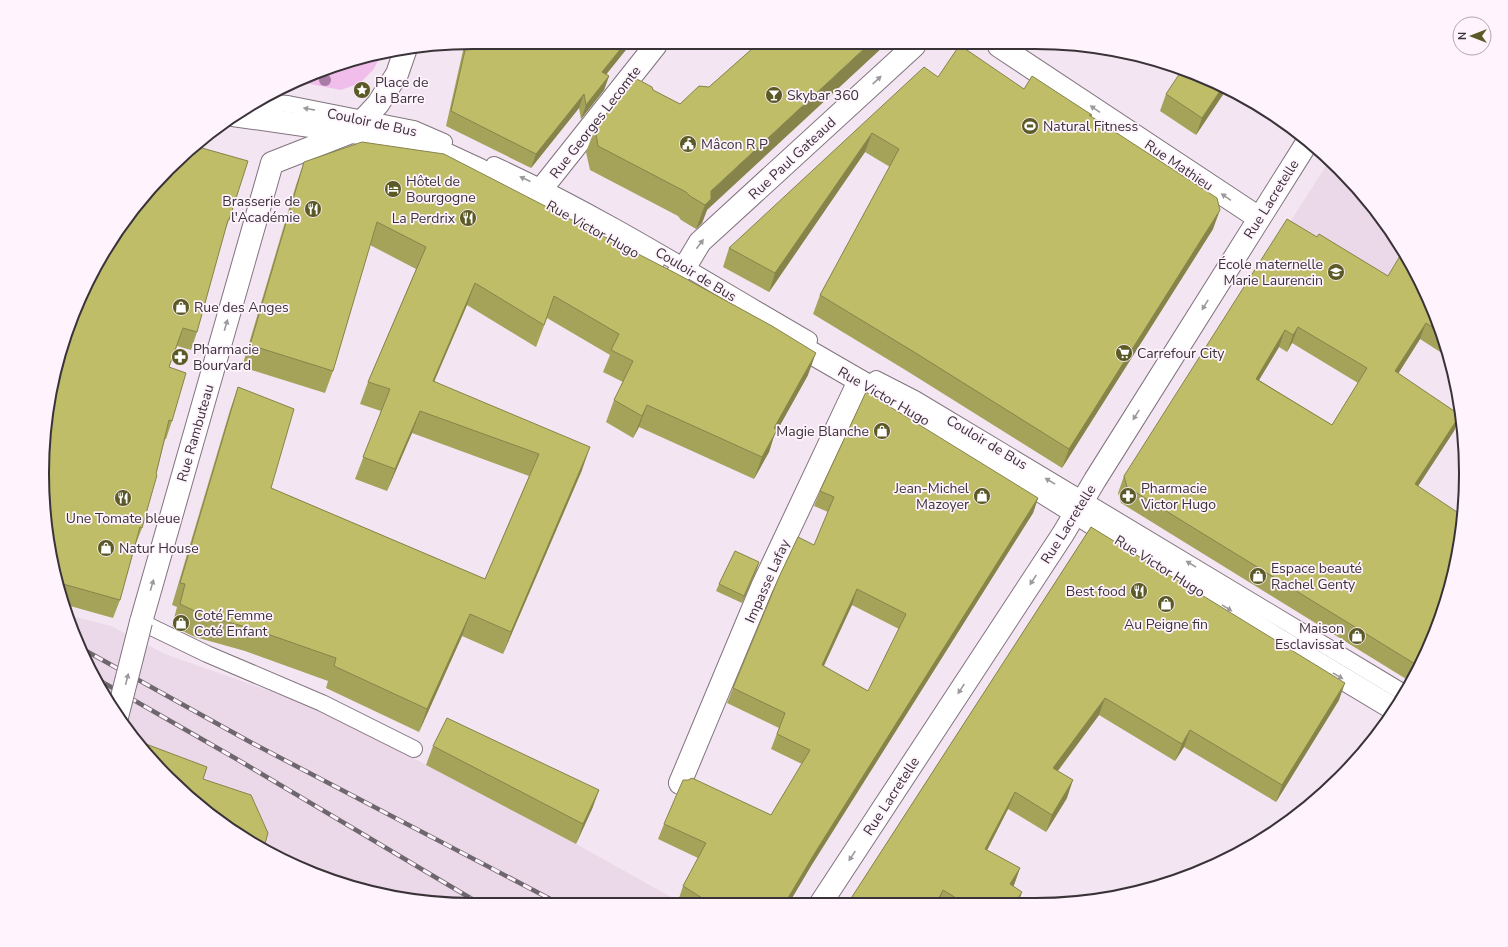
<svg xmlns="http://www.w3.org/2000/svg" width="1508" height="947" viewBox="0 0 1508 947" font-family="'Nunito Sans',sans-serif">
  <rect width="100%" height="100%" fill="#f3e5f1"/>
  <!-- built -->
  <g fill="#ebd8e9">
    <polygon points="1329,161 1359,189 1408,258 1421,287 1240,301"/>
    <polygon points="67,615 111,626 165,654 320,709 576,844 680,902 417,901 308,872 274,852 264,842 149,758 115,713 75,639"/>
  </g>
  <!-- green -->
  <polygon fill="#f1beeb" points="382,54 373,70 360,83 341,90 300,82 335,65"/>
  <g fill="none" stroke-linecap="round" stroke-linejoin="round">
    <!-- service casing -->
    <g stroke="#81747f" stroke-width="18">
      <g id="service">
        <polyline points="261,102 288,104 414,129 444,142"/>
        <path d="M494,165c109,50 211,115 315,175"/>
        <polyline points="876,379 915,399 1404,693"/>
        <polyline points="141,622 207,654 322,703 414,749"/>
      </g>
    </g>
    <!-- minor casing -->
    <g stroke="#81747f" stroke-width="24">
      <g id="minor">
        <polyline points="999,46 1259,218"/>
        <polyline points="352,132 378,104 397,74 406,48"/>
        <polyline points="535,197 655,46"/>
        <polyline points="677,275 685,267 700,242 914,46"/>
        <polyline points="680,783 762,587 859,381"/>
        <polyline points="821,903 1063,534 1095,480 1308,141"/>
      </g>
    </g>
    <!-- tertiary casing -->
    <g stroke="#81747f" stroke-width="24">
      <g id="tertiary">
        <polyline points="233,115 352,132 426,145 480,170 535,197 653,262"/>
        <polyline points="789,340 924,418 1279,640 1394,709"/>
        <polyline points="141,622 272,163 351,132"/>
      </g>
    </g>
    <!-- service -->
    <use href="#service" stroke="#fff" stroke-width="16"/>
    <!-- minor -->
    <use href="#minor" stroke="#fff" stroke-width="22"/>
    <!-- tertiary -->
    <use href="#tertiary" stroke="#fff" stroke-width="22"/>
    <!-- rail casing -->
    <g stroke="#6f676e" stroke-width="4.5">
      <g id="rail">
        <polyline points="79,647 252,743 556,902"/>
        <polyline points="97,679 240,761 477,902"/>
      </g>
    </g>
    <!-- rail -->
    <use href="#rail" stroke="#fff3fd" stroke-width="3" stroke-dasharray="9" stroke-linecap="butt"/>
    <!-- tertiary-bridge casing -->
    <g stroke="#81747f" stroke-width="24" stroke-linecap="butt">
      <polyline id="tertiary-bridge" points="117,717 141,622"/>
    </g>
    <!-- tertiary-bridge -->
    <use href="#tertiary-bridge" stroke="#fff" stroke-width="22"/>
  </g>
  <!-- trees -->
  <circle fill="#aa7ba7" cx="325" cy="80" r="6"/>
  <!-- wall -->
  <g fill="#a5a35a" fill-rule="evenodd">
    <polygon points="464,46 629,46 606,74 609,76 604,90 581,119 579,108 531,168 446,126"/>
    <polygon points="754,46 707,210 702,223 696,229 681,220 678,216 590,170 586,152 595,128 653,90 680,104 709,87 751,50 752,47"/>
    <polygon points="1200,75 1226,90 1196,135 1160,111 1166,94"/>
    <polygon points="938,77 1024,89 1092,115 1091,117 1213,229 1062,468 907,371 813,314 820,295 890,167 865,152 769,292 723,267 729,248"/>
    <polygon points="304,162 808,375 774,436 769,452 754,479 639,427 633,438 606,422 614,400 623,382 603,372 610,355 547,318 536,347 467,305 434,381 582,470 503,654 462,636 419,732 326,688 328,681 245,651 195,637 172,626 177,607 172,605 230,410 238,387 271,488 485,579 529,476 412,433 387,491 355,479 381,411 360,404 368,382 416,269 370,245 333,371 325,393 242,367 296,185"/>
    <polygon points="229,220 224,233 197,332 191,350 177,346 169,367 172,421 166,439 165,439 142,528 135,546 120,600 113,618 63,604 57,585 42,473"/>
    <path d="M1317,237l71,39 20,-18 35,77 5,22 -28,-18 -22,35 62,41 -6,16 -36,55 3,179 -10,17 -290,-179 -3,-10 6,-17zM1292,343l66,40 -26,42 -73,-45 20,-33 8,5z"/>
    <path d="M820,491l218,7 -5,15 -222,353 -22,37 -109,-1 -2,-1 5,-15 15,-28 -40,-19 6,-15 107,-9 31,-51 -31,-15 8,-21 -52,-25 6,-15 81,-143 14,-33 -14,-6zM852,605l47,24 -31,62 -45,-25z"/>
    <polygon points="1091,527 1339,700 1276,802 1184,747 1175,761 1099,715 1058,771 1067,798 1046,832 1008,809 987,850 1020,868 1013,887 1014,904 848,903"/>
    <polygon points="759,562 742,603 716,591 719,584"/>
    <polygon points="433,746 599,790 592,809 576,844 426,765"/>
  </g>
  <!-- shaded-wall -->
  <g fill="#86844a">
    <polygon points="623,46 629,46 597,86 602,72"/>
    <polygon points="867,46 884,46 707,210 702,223 696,229 705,205 711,191"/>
    <polygon points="609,76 604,90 581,119 586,105"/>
    <polygon points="1222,88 1226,90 1196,135 1202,118"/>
    <polygon points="584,94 579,108 531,168 536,154"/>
    <polygon points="872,133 865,152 769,292 775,273"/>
    <polygon points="1220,210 1213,229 1062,468 1069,449"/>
    <polygon points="475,283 467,305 425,403 433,381"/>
    <polygon points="1426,323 1420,339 1389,388 1395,371"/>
    <polygon points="1298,327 1292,343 1287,352 1293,335"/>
    <polygon points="1285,330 1279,347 1250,395 1256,379"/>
    <polygon points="816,353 808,375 774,436 769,452 754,479 762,457 774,428"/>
    <polygon points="647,405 639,427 633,438 642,416"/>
    <polygon points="420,411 412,433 387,491 395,469"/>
    <polygon points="1460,415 1454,431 1409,500 1415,484"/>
    <polygon points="590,447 582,470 503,654 511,632"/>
    <polygon points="1038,498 1033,513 811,866 789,903 785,903 816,851"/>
    <polygon points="759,562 757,569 742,603 744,596"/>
    <polygon points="857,589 852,605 817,681 822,665"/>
    <polygon points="470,614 462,636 419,732 427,709"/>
    <polygon points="1345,683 1339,700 1276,802 1282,785"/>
    <polygon points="1105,698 1099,715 1047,785 1053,768"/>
    <polygon points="1190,730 1184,747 1175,761 1182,744"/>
    <polygon points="1073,780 1067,798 1046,832 1052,815"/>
    <polygon points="599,790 592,809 576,844 583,824"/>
    <polygon points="1015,792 1008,809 979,866 985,849"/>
    <polygon points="1020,868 1014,885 1004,902 1010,884"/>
    <polygon points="943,890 938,904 936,904"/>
    <polygon points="1022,892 1018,904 1014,904"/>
  </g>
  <!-- building -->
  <g fill="#c0bd69" stroke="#86844a" fill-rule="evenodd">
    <polygon points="466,46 623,46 602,72 609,76 586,105 584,94 536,154 451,111"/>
    <polygon points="754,46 867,46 711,191 711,199 705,205 690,196 686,192 598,146 595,128 635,78 652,87 653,90 680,104 699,86 709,87 753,48 752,47"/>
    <polygon points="959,46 961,46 1024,89 1032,76 1092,115 1089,115 1217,198 1220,210 1069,449 914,352 820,295 899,149 872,133 775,273 729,248 924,67 938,77"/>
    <polygon points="1182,70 1200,75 1222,88 1202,118 1166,94"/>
    <polygon points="362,142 444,154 679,275 772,326 816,353 774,428 777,430 762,457 647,405 642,416 614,400 633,361 611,350 619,334 554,296 544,325 475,283 433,381 590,447 511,632 470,614 427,709 334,666 336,658 253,629 203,615 180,604 185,584 180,583 238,387 294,409 271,488 485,579 539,454 420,411 395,469 363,457 390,389 368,382 426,247 377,222 333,371 250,345 304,162"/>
    <polygon points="195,146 248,161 229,220 228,220 197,332 183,328 169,367 186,373 172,421 169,420 156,474 157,475 142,528 140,527 120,600 56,582 42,473 50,390 65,335 100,258 131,211 169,168"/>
    <path d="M1287,219l30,18 2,-3 69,42 15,-25 5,7 34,75 -16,-10 -31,48 65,44 -45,69 48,32 -12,69 -30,80 -1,2 -293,-180 -3,-11zM1298,327l69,41 -35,57 -76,-46 29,-49 8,5z"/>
    <path d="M866,392l172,106 -222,353 -31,52h-75l-27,-17 23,-43 -42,-19 19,-44h5l4,-2 79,37 39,-65 -33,-16 8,-21 -52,-25 46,-111 19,-40 16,8 20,-48 -14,-6zM857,589l49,25 -38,77 -46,-26z"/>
    <polygon points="1091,527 1345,683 1282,785 1190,730 1182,744 1105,698 1053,768 1073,780 1052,815 1015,792 985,849 1020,868 1010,884 1022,892 1014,904 966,904 943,890 936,904 848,903"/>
    <polygon points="735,551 759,562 744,596 719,584"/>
    <polygon points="447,718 599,790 583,824 433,746"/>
    <polygon points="138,741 207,767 203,779 251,795 268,833 264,847 211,816 149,758 138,743"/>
  </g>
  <!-- one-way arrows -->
  <defs><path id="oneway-solid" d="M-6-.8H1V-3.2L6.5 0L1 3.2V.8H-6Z"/></defs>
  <g fill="#9c999c">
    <use href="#oneway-solid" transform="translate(877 80) rotate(-43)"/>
    <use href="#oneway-solid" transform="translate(309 109) rotate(-169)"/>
    <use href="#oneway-solid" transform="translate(1095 109) rotate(-146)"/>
    <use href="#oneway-solid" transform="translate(525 179) rotate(-155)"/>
    <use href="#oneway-solid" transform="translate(1226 197) rotate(-146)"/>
    <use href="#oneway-solid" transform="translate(700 244) rotate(-53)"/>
    <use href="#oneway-solid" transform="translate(1205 305) rotate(122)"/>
    <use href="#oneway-solid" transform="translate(226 325) rotate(-74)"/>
    <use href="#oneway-solid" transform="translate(1136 415) rotate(122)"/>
    <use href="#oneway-solid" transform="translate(1050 481) rotate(-149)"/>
    <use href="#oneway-solid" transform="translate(1191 564) rotate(-149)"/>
    <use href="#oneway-solid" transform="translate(1033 580) rotate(123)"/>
    <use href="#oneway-solid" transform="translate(152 585) rotate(-74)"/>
    <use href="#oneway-solid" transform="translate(1227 608) rotate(32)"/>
    <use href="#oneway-solid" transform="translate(1338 676) rotate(31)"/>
    <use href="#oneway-solid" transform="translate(127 679) rotate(-76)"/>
    <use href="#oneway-solid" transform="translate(961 689) rotate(123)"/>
    <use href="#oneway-solid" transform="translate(852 856) rotate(123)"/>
  </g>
  <!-- icons -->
  <defs>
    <g id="sight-disc" transform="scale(0.9)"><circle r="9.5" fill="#5b5926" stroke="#fff3fd"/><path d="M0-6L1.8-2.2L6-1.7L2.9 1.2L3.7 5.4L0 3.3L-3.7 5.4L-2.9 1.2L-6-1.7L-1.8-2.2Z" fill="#fff"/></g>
    <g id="bar-disc" transform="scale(0.9)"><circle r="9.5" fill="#5b5926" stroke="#fff3fd"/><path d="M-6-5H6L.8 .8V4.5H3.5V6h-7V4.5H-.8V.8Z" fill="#fff"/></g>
    <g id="stadium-disc" transform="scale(0.9)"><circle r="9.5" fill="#5b5926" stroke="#fff3fd"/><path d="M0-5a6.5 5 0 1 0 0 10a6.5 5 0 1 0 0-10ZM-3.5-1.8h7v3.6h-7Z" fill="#fff"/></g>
    <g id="civic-disc" transform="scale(0.9)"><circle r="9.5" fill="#5b5926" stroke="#fff3fd"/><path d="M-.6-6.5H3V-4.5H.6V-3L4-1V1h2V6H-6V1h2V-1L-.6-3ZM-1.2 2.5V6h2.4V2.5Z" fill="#fff"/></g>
    <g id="hotel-disc" transform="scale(0.9)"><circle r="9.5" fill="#5b5926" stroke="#fff3fd"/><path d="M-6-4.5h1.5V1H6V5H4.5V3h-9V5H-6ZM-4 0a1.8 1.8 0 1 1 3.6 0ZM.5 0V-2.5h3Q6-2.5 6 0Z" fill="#fff"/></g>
    <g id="restaurant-disc" transform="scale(0.9)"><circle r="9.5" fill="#5b5926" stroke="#fff3fd"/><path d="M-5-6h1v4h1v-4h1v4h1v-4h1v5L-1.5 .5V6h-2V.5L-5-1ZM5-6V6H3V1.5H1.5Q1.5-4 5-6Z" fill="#fff"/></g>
    <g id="school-disc" transform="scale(0.9)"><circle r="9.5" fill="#5b5926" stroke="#fff3fd"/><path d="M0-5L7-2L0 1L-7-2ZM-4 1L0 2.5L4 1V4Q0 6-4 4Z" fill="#fff"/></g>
    <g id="shop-disc" transform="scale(0.9)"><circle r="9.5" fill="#5b5926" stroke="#fff3fd"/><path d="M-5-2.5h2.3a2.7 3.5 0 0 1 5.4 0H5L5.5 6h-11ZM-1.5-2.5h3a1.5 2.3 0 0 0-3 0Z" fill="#fff"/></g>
    <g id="supermarket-disc" transform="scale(0.9)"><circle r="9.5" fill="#5b5926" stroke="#fff3fd"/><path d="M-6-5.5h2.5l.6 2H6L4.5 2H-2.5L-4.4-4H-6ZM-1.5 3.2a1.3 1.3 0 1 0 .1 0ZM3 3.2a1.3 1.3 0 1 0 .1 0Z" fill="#fff"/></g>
    <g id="pharmacy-disc" transform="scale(0.9)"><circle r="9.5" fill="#5b5926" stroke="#fff3fd"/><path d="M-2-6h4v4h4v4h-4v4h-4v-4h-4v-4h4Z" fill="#fff"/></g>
  </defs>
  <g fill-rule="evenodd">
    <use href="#sight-disc" x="362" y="90"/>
    <use href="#bar-disc" x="774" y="95"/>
    <use href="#stadium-disc" x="1030" y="126"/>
    <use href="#civic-disc" x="688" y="144"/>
    <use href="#hotel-disc" x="393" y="189"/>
    <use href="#restaurant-disc" x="313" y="209"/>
    <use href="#restaurant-disc" x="468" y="218"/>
    <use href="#school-disc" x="1336" y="272"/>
    <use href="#shop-disc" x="181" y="307"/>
    <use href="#supermarket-disc" x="1124" y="353"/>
    <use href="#pharmacy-disc" x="180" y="357"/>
    <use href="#shop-disc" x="882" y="431"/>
    <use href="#shop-disc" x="982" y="496"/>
    <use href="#pharmacy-disc" x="1128" y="496"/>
    <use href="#restaurant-disc" x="123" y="498"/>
    <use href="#shop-disc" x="106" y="548"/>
    <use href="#shop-disc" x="1258" y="576"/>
    <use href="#restaurant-disc" x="1139" y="591"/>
    <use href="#shop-disc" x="1166" y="604"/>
    <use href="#shop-disc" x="181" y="623"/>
    <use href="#shop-disc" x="1357" y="636"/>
  </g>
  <g text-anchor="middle" stroke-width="3.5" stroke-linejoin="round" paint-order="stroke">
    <!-- poi labels -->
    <g font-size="14" fill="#393338" stroke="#fff3fd" text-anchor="start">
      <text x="375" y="87">Place de<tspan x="375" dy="16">la Barre</tspan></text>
      <text x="787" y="100">Skybar 360</text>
      <text x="1043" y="131">Natural Fitness</text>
      <text x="701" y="149">Mâcon R P</text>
      <text x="406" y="186">Hôtel de<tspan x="406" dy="16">Bourgogne</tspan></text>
      <text x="300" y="206" text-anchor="end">Brasserie de<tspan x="300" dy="16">l'Académie</tspan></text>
      <text x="455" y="223" text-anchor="end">La Perdrix</text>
      <text x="1323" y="269" text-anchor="end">École maternelle<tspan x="1323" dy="16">Marie Laurencin</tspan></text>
      <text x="194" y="312">Rue des Anges</text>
      <text x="193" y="354">Pharmacie<tspan x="193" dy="16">Bourvard</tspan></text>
      <text x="1137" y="358">Carrefour City</text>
      <text x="869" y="436" text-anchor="end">Magie Blanche</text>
      <text x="969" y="493" text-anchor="end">Jean-Michel<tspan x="969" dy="16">Mazoyer</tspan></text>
      <text x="1141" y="493">Pharmacie<tspan x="1141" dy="16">Victor Hugo</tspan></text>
      <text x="123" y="523" text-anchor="middle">Une Tomate bleue</text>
      <text x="119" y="553">Natur House</text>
      <text x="1271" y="573">Espace beauté<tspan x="1271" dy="16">Rachel Genty</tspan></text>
      <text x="1126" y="596" text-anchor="end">Best food</text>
      <text x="194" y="620">Coté Femme<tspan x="194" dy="16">Coté Enfant</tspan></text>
      <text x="1166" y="629" text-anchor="middle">Au Peigne fin</text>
      <text x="1344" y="633" text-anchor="end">Maison<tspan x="1344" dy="16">Esclavissat</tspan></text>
    </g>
    <!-- street labels -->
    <g font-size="14" fill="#393338" stroke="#fff3fd">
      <text transform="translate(372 122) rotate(12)" y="5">Couloir de Bus</text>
      <text transform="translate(595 122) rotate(-52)" y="5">Rue Georges Lecomte</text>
      <text transform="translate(792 158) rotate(-43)" y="5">Rue Paul Gateaud</text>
      <text transform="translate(1179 165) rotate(34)" y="5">Rue Mathieu</text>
      <text transform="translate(1271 199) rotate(-58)" y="5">Rue Lacretelle</text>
      <text transform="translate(593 229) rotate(29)" y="5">Rue Victor Hugo</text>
      <text transform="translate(696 274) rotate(31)" y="5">Couloir de Bus</text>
      <text transform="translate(884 396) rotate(30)" y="5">Rue Victor Hugo</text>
      <text transform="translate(195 433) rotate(-74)" y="5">Rue Rambuteau</text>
      <text transform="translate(987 442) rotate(31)" y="5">Couloir de Bus</text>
      <text transform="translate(1068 524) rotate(-58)" y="5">Rue Lacretelle</text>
      <text transform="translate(1160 566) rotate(32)" y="5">Rue Victor Hugo</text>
      <text transform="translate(767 581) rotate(-66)" y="5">Impasse Lafay</text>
      <text transform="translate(891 796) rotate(-57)" y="5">Rue Lacretelle</text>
    </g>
  </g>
  <!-- crop -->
  <path d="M0 0H1508V947H0ZM473 49H1035A424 424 0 0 1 1459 473V474A424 424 0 0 1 1035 898H473A424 424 0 0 1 49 474V473A424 424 0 0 1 473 49Z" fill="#fff3fd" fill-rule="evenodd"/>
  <path fill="none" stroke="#393338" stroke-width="2" d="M473 49H1035A424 424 0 0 1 1459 473V474A424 424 0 0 1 1035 898H473A424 424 0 0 1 49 474V473A424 424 0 0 1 473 49Z"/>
  <!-- north arrow -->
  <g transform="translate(1472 36) rotate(270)"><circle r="19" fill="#fff3fd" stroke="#b0a6ae"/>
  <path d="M0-3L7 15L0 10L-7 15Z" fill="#5b5926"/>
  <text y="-6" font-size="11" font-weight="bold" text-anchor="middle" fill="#393338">N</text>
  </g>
</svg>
